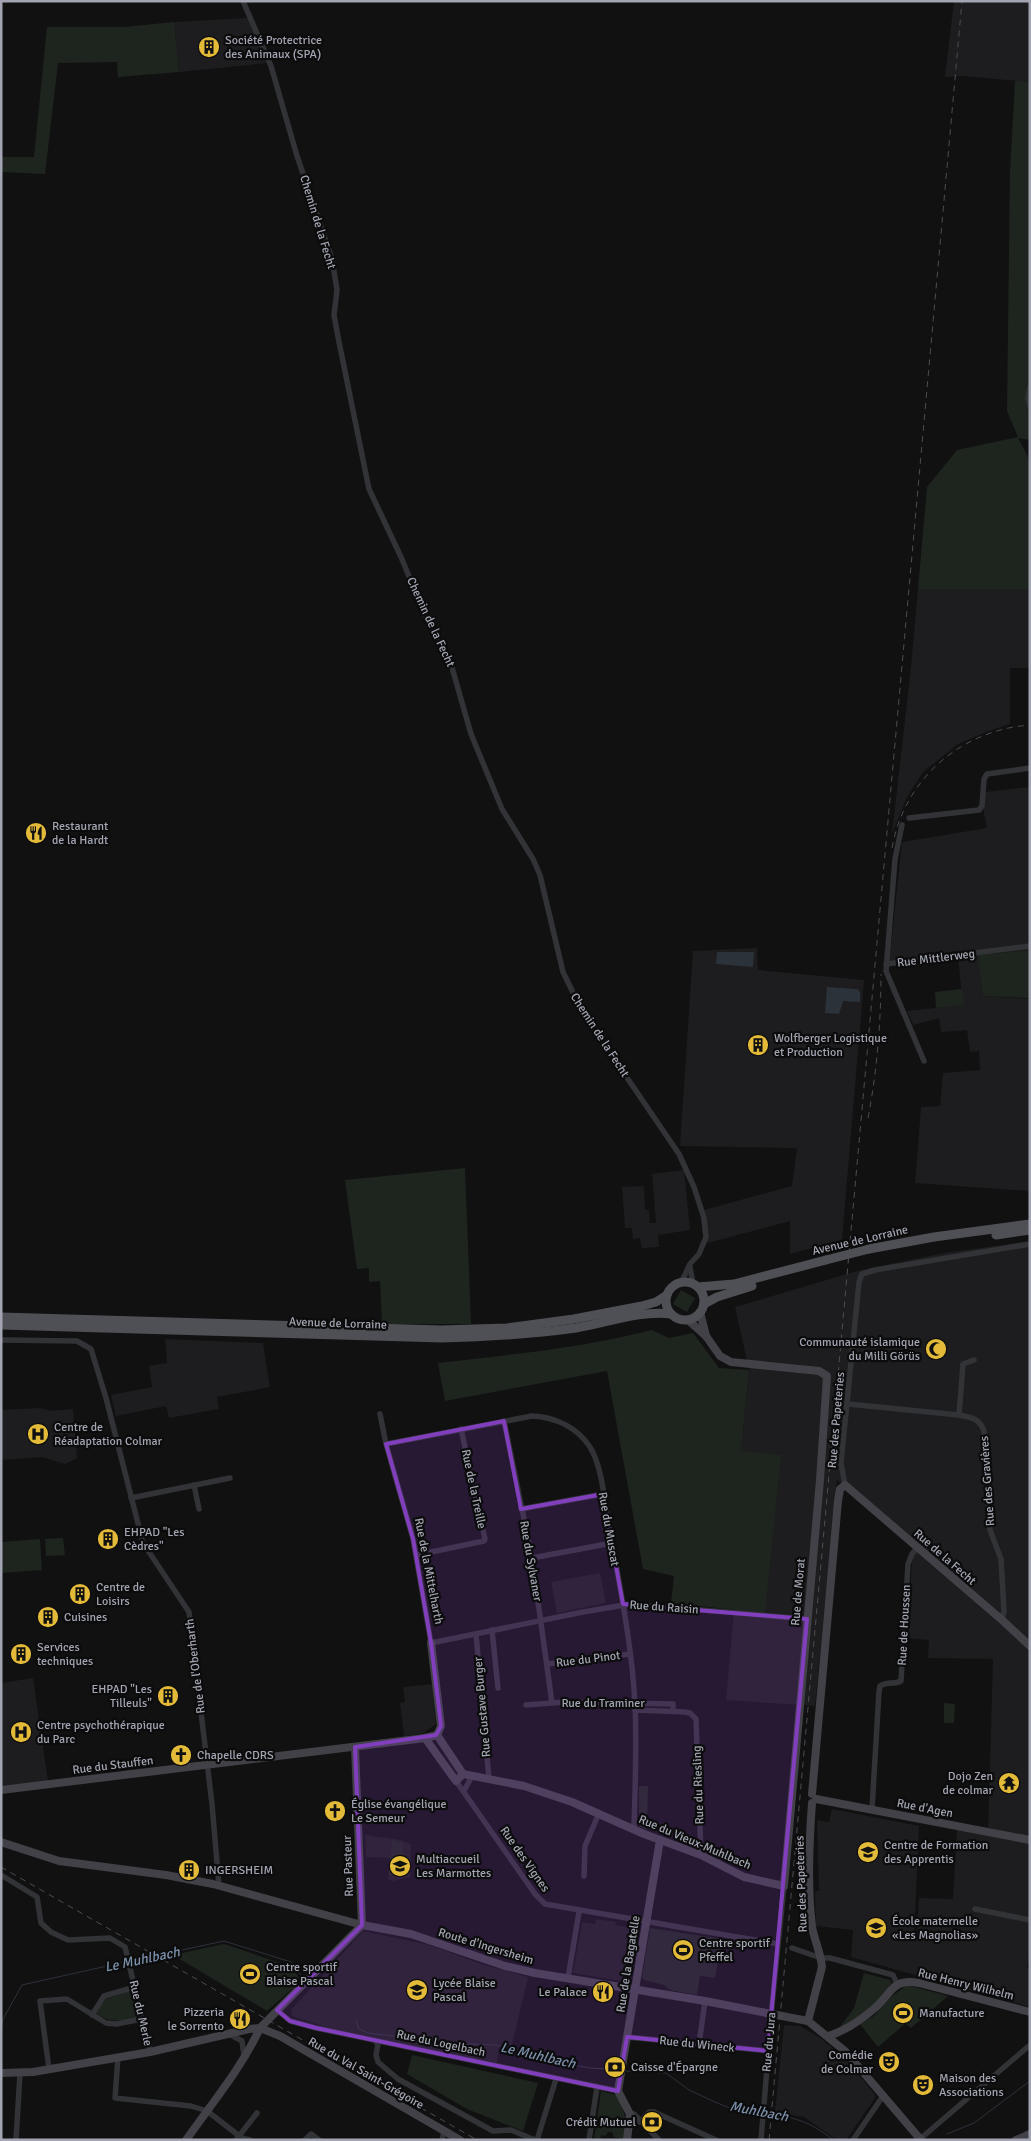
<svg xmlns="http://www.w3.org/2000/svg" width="1031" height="2141" viewBox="0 0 1031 2141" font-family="Signika,sans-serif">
  <rect width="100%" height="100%" fill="#111112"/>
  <!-- built -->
  <g fill="#1d1d1f">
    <polygon points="954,1 1030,1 1030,82 962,76 945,77"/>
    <polygon points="248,18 267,63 179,72 174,22"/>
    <polygon points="918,589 1030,589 1030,668 1010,668 1010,724 988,731 958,744 923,772 907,797 892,834 911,667"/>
    <polygon points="1030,787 1030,950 979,955 983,996 1030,999 1030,1191 915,1183 921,1107 940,1106 943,1073 980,1070 979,1051 970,1052 967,1030 941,1032 939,1018 913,1025 907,1011 963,1005 958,958 889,965 902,842 987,828 983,808 985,792"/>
    <polygon points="757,948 758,970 864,980 842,1240 790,1254 790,1221 704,1244 700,1211 792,1186 797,1148 680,1146 693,951"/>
    <polygon points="684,1170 690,1230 658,1235 659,1247 642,1248 640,1238 633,1239 632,1228 625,1228 622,1187 644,1186 645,1210 649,1210 650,1223 656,1223 652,1174"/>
    <polygon points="1030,1241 1030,1948 1027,1968 1030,1969 1030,2007 851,1957 853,1930 816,1926 815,1891 819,1891 817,1820 829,1822 832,1809 919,1826 914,1936 901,1935 917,1937 919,1898 953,1899 957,1829 988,1834 993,1659 928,1658 929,1640 907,1638 913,1549 837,1480 815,1706 726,1700 734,1610 779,1455 741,1452 749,1370 735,1307 857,1271 944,1253"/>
    <polygon points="165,1339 263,1343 270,1387 217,1397 219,1409 169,1418 166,1406 116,1416 111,1395 152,1387 149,1366 167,1363"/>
    <polygon points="40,1408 52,1411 73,1409 77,1458 65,1464 42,1457 1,1460 1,1410"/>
    <polygon points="600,1573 606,1603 557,1613 551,1582"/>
    <polygon points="33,1678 48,1781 1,1786 1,1683"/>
    <polygon points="432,1684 436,1724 422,1734 404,1736 400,1703 405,1702 403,1687"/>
    <polygon points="365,1835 400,1840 411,1844 410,1877 393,1881 388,1880 390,1858 366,1857"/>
    <polygon points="596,1919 616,1922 615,1925 635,1928 632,1945 636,1945 630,1978 627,1982 573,1973 582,1922 595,1924"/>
    <polygon points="363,1931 429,1945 481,1964 528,1977 511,2049 499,2047 497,2063 325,2027 292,2016 291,2010"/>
    <polygon points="784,2025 800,2026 819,2037 845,2058 875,2095 875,2098 846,2140 837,2140 804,2117 775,2112"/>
  </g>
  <!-- green -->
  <g fill="#1e251f">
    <polygon points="174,22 179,72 118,77 117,62 58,63 45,174 1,172 1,157 34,157 47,27 124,27"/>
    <polygon points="1015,81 1030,82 1030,440 1018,438 1030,461 1030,589 918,589 927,487 957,450 1018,437 1007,411 1010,172"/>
    <polygon points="1030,950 1030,998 983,996 978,955"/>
    <polygon points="962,989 964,1005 936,1008 935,992"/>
    <polygon points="465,1168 471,1324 382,1324 380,1281 369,1282 369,1268 357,1269 345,1180"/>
    <polygon points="681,1290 695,1298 687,1312 673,1304"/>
    <path d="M652,1330l17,8 24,-5 26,35 30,2 -8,81 40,4 -16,158 -94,-10 3,-27 -31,-7 -36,-198 -162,30 -7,-38c72,-8 143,-15 214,-33z"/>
    <polygon points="63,1538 65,1555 46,1556 45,1539"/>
    <polygon points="40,1539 42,1570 1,1573 1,1542"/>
    <polygon points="944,1703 955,1704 954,1723 944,1723"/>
    <polygon points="639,1786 648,1786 647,1830 639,1826"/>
    <polygon points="392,1840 403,1844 403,1857 400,1876 389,1875"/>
    <polygon points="650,1928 722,1939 715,1978 700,1976 697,1995 670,1990 664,1985 644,1980 642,1977"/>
    <polygon points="224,1944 292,1967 301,1981 267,2011 173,1955"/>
    <polygon points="864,1973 890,1980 892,1983 872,2007 841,2029 840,2027 854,2008"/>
    <polygon points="907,1985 948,1996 911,2028 906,2023 878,2047 860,2024 874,2016 891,1997"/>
    <path d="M130,1991l3,1 5,23 -2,3c-15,3 -26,5 -39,-4l-1,-3 10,-12z"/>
    <polygon points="412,2055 538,2083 523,2131 467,2109 407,2074"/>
    <path d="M601,2091l15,4c10,18 11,24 8,45l-10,-3 -2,-5h-4l-3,4 -4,-1 -1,4 -6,1z"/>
  </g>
  <!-- water -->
  <g fill="#2c323a">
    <polygon points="717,952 754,952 753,967 716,964"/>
    <polygon points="827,987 857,989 860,992 860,1002 843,1001 839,1014 825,1013"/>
  </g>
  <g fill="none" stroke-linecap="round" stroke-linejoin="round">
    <!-- stream -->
    <g stroke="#2c323a" stroke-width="1">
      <polyline points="131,1961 224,1941 291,1962 303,1978"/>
      <polyline points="356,2021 359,2029 368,2033 410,2038 437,2045 452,2047 468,2044 495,2045 514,2049 547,2060 590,2068 608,2069"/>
      <polyline points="1,2031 3,2019 22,1985 125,1962"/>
      <polyline points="626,2071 666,2073 689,2090 715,2102 732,2109 761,2114"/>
      <path d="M764,2114c32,3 44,7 70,26"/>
      <polyline points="947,2134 974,2123 1030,2081"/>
    </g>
    <!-- street -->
    <g stroke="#323337" stroke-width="5.5">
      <polyline points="243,1 271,66 297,156 332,259 337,290 334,315 338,337 369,489 401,557 425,615 451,664 471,734 502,809 533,859 540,875 563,972 583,1013 679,1154 694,1187 704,1218 706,1237 699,1254 690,1264 681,1283"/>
      <polyline points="1030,387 1028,398 1030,406"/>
      <polyline points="909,818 979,810 982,806 984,779 987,774 1030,768"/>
      <polyline points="902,825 895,859 886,971 924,1061"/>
      <polyline points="886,964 1030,946"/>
      <polyline points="690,1267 693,1284"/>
      <polyline points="1,1340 77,1341 91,1349 106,1398 143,1543 189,1612 212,1804 219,1886"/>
      <path d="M848,1404l111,11c12,2 21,4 25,16l6,99 11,29 3,52 -2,9"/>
      <polyline points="380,1414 386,1444 413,1539 431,1643 583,1612 630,1604 807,1619"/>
      <polyline points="959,1415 963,1364 974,1360"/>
      <polyline points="504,1421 532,1558 552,1703"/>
      <path d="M386,1444l146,-28c23,1 45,11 58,31 13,21 15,60 20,84 10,57 22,115 25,173 2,41 0,83 -1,125"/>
      <polyline points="194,1485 199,1509"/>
      <polyline points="845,1485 841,1463 859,1282 862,1274 875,1270 1030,1244"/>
      <polyline points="131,1498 230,1478"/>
      <polyline points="521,1509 603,1494"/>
      <polyline points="417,1555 484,1541 485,1539 461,1429"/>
      <polyline points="532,1558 612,1543"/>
      <polyline points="492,1630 498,1688"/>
      <polyline points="476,1634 489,1779"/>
      <polyline points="547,1664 630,1654"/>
      <polyline points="526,1705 565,1702 673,1704 673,1711"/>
      <polyline points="635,1710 685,1712 690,1713 696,1719 701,1855"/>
      <polyline points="456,1781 535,1894 545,1904 778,1944"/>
      <polyline points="464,1791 472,1776"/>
      <path d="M872,1809l7,-117 1,-6c8,-5 14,-1 21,-5l7,-117 4,-10 5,-6"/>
      <polyline points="1,1875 37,1897 41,1923 51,1932 68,1940 110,1938 125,1947 150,2052"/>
      <polyline points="584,1876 585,1846 599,1813"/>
      <polyline points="975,1909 1030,1920"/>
      <polyline points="792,1948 821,1958 830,1958 893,1975 897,1984"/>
      <polyline points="568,1978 579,1912"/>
      <polyline points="772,2006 784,1886"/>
      <polyline points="277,2010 290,2021 316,2028 618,2091"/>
      <polyline points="92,2015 104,1996 135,1987"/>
      <polyline points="229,2034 242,2041 244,2056"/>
      <polyline points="627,2037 768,2051"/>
      <polyline points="376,2042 378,2044 376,2055 378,2062 398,2079 493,2131 511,2130 535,2140"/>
      <polyline points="699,2044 705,2001"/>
      <polyline points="118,2057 115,2098 191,2106 207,2111 242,2138 250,2140"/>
      <polyline points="49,2069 40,2001 67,1999 106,2023 116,2024 142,2019"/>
      <polyline points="630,2114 634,2114 659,2140"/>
      <polyline points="640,2122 649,2112 654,2112 716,2140"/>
      <polyline points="920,2139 1030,2045"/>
      <polyline points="16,2140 20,2073"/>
      <polyline points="236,2140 257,2113"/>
      <polyline points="305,2140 311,2134 319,2140"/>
      <polyline points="442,2140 444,2131"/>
      <polyline points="537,2140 556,2079"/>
      <polyline points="589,2140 597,2087"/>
      <polyline points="761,2140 771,2020"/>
      <polyline points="853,2140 883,2096"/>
    </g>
    <!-- secondary -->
    <g stroke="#414147" stroke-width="8">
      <polyline points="700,1312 706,1336"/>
      <polyline points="431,1643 441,1726 437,1735"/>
      <polyline points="437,1735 463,1774"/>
      <polyline points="425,1738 456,1781 463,1774"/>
      <polyline points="355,1747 362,1925"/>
      <polyline points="463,1774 524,1786 572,1802 644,1834 701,1855 744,1877 784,1886 820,1480 827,1376 819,1371 731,1362 720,1356 706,1336 688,1320"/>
      <polyline points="1,1790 425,1738 437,1735"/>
      <polyline points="812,1794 838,1501 840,1489 845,1485 1002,1620 1030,1646"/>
      <polyline points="816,1799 1030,1840"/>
      <polyline points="1,1842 59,1861 166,1875 213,1884 362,1925 411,1934 505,1966 535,1973 705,2001 808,2021 845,2051 921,2140"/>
      <path d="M808,2021l14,-54c-1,-14 -8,-27 -10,-41 -5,-40 -3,-83 0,-123"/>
      <path d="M828,2036c17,-5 33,-16 47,-28 17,-15 17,-30 44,-25l111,29"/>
      <polyline points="1,2073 33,2072 150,2052 249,2029 260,2028 280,2036 460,2140"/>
      <path d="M186,2140c26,-37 55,-71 74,-112l102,-103"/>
      <polyline points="627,2140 630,2114 618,2091 660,1840"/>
      <polyline points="1016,2140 1030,2134"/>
    </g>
    <!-- primary -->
    <g stroke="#4f4f56" stroke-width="9">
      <polyline points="996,1235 1030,1230"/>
      <polyline points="869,1249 934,1237 1030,1224"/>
      <circle cx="685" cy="1301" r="19"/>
      <polyline points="698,1287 734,1284 826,1260"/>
      <polyline points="704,1304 717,1297 752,1286"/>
      <polyline points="1,1317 441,1330 507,1328 574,1319 642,1306 656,1302 667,1295"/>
      <path d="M1,1325l441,13c45,-1 90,-4 134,-10 31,-5 64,-18 95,-14"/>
    </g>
    <!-- rail -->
    <g stroke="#4c4c52" stroke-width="1" stroke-dasharray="6 5" stroke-linecap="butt">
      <path d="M892,848c12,-69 69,-118 138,-123"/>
      <path d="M868,1118c9,-47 13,-96 13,-144"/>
      <polyline points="1,1867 477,2140"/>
      <polyline points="769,2140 962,1"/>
    </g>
    <!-- street-bridge -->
    <polyline stroke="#323337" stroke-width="5.5" points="771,2020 772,2006"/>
    <!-- primary-bridge -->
    <polyline stroke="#4f4f56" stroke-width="9" points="826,1260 869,1249"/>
  </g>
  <!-- marked area -->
  <path fill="#813ebd" fill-opacity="0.2" stroke="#813ebd" stroke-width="4" stroke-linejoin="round" d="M504,1421l17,88 82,-15 20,110 184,15 -39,432 -141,-14 -9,54 -302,-63 -26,-7 -13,-11 85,-85 -7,-178 81,-12 5,-9 -10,-83 -18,-104 -27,-95z"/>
  <!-- icons -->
  <defs>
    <g id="building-disc" transform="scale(1.125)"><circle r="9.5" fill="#e3bb39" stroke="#0c0c0d"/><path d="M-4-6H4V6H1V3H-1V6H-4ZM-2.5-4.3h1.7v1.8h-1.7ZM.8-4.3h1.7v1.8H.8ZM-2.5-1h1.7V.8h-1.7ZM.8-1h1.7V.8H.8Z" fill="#111"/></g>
    <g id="restaurant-disc" transform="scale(1.125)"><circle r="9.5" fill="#e3bb39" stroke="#0c0c0d"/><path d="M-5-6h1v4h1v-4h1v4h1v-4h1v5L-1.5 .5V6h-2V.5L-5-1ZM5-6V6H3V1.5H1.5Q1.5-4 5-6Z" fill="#111"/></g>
    <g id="mosque-disc" transform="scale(1.125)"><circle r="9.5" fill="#e3bb39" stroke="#0c0c0d"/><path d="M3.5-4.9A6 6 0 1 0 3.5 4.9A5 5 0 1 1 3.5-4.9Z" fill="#111"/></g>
    <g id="hospital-disc" transform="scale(1.125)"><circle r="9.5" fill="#e3bb39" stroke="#0c0c0d"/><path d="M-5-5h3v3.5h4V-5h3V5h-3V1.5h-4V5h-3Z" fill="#111"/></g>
    <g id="church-disc" transform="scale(1.125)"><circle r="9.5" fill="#e3bb39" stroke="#0c0c0d"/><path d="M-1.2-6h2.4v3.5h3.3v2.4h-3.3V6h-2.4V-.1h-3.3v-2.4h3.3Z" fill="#111"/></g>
    <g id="temple-disc" transform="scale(1.125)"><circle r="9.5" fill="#e3bb39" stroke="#0c0c0d"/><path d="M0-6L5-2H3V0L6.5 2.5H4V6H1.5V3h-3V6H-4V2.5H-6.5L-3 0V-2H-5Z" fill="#111"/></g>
    <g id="school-disc" transform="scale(1.125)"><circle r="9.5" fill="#e3bb39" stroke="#0c0c0d"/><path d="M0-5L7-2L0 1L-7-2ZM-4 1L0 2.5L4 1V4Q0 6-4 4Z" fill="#111"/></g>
    <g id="stadium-disc" transform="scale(1.125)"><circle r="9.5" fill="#e3bb39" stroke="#0c0c0d"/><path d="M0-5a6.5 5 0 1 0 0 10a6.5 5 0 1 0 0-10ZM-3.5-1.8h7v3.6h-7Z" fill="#111"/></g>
    <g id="theatre-disc" transform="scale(1.125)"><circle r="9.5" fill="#e3bb39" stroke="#0c0c0d"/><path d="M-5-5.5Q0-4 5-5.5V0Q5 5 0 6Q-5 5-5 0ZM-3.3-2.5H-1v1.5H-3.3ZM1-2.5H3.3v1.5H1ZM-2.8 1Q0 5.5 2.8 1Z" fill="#111"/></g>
    <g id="bank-disc" transform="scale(1.125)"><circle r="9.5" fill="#e3bb39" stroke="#0c0c0d"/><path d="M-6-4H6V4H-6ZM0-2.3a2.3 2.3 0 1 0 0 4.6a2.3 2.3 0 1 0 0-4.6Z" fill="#111"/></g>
  </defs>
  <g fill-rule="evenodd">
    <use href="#building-disc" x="209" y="47"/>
    <use href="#restaurant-disc" x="36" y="833"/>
    <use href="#building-disc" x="758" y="1045"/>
    <use href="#mosque-disc" x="936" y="1349"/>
    <use href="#hospital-disc" x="38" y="1434"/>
    <use href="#building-disc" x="108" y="1539"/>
    <use href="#building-disc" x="80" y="1594"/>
    <use href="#building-disc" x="48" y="1617"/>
    <use href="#building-disc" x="21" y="1654"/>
    <use href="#building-disc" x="168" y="1696"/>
    <use href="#hospital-disc" x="21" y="1732"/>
    <use href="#church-disc" x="181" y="1755"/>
    <use href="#temple-disc" x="1009" y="1783"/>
    <use href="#church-disc" x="335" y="1811"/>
    <use href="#school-disc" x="868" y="1852"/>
    <use href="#school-disc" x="400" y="1866"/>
    <use href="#building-disc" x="189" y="1870"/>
    <use href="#school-disc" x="876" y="1928"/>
    <use href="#stadium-disc" x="683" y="1950"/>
    <use href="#stadium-disc" x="250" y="1974"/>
    <use href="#school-disc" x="417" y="1990"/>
    <use href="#restaurant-disc" x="603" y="1992"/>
    <use href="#stadium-disc" x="903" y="2013"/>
    <use href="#restaurant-disc" x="240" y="2019"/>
    <use href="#theatre-disc" x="889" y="2062"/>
    <use href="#bank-disc" x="615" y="2067"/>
    <use href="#theatre-disc" x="923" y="2085"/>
    <use href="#bank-disc" x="652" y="2122"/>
  </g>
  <g text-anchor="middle" stroke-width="4.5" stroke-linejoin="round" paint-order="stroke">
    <!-- poi labels -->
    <g font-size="12" fill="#a3a6b2" stroke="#0c0c0d" text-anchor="start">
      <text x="225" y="44">Société Protectrice<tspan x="225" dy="14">des Animaux (SPA)</tspan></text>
      <text x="52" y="830">Restaurant<tspan x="52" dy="14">de la Hardt</tspan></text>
      <text x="774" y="1042">Wolfberger Logistique<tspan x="774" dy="14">et Production</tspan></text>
      <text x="920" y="1346" text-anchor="end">Communauté islamique<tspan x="920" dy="14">du Milli Görüs</tspan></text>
      <text x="54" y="1431">Centre de<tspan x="54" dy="14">Réadaptation Colmar</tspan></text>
      <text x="124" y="1536">EHPAD "Les<tspan x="124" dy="14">Cèdres"</tspan></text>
      <text x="96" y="1591">Centre de<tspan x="96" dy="14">Loisirs</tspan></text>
      <text x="64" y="1621">Cuisines</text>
      <text x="37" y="1651">Services<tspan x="37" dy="14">techniques</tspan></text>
      <text x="152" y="1693" text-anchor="end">EHPAD "Les<tspan x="152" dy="14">Tilleuls"</tspan></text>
      <text x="37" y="1729">Centre psychothérapique<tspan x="37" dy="14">du Parc</tspan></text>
      <text x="197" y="1759">Chapelle CDRS</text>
      <text x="993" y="1780" text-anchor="end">Dojo Zen<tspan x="993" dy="14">de colmar</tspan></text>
      <text x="351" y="1808">Église évangélique<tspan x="351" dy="14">Le Semeur</tspan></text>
      <text x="884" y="1849">Centre de Formation<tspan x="884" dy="14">des Apprentis</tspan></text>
      <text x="416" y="1863">Multiaccueil<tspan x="416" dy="14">Les Marmottes</tspan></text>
      <text x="205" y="1874">INGERSHEIM</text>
      <text x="892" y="1925">École maternelle<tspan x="892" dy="14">«Les Magnolias»</tspan></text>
      <text x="699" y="1947">Centre sportif<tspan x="699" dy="14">Pfeffel</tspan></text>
      <text x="266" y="1971">Centre sportif<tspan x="266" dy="14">Blaise Pascal</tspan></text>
      <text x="433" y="1987">Lycée Blaise<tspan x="433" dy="14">Pascal</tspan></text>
      <text x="587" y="1996" text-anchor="end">Le Palace</text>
      <text x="224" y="2016" text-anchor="end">Pizzeria<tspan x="224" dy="14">le Sorrento</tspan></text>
      <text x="919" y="2017">Manufacture</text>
      <text x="873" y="2059" text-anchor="end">Comédie<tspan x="873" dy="14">de Colmar</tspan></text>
      <text x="631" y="2071">Caisse d'Épargne</text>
      <text x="939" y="2082">Maison des<tspan x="939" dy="14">Associations</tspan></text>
      <text x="636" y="2126" text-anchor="end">Crédit Mutuel</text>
    </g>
    <!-- street labels -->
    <g font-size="12" fill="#a3a6b2" stroke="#0c0c0d">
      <text transform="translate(318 222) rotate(73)" y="4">Chemin de la Fecht</text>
      <text transform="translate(431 622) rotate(65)" y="4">Chemin de la Fecht</text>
      <text transform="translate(936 958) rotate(-7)" y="4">Rue Mittlerweg</text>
      <text transform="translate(600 1035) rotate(57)" y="4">Chemin de la Fecht</text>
      <text transform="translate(860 1240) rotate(-13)" y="4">Avenue de Lorraine</text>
      <text transform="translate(338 1323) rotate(2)" y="4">Avenue de Lorraine</text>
      <text transform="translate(836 1420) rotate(-85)" y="4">Rue des Papeteries</text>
      <text transform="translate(987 1481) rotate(-94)" y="4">Rue des Gravières</text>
      <text transform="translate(474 1489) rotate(78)" y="4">Rue de la Treille</text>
      <text transform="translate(609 1529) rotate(80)" y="4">Rue du Muscat</text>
      <text transform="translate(945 1557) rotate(41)" y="4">Rue de la Fecht</text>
      <text transform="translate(531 1561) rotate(80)" y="4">Rue du Sylvaner</text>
      <text transform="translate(429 1571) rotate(79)" y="4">Rue de la Mittelharth</text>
      <text transform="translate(798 1592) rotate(-85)" y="4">Rue de Morat</text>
      <text transform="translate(664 1607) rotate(4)" y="4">Rue du Raisin</text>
      <text transform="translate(904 1625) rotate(-87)" y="4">Rue de Houssen</text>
      <text transform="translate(588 1659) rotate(-7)" y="4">Rue du Pinot</text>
      <text transform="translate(195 1666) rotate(-97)" y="4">Rue de l'Oberharth</text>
      <text x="603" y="1707">Rue du Traminer</text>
      <text transform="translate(482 1707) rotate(-95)" y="4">Rue Gustave Burger</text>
      <text transform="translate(113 1765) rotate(-7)" y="4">Rue du Stauffen</text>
      <text transform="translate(698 1785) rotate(-92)" y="4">Rue du Riesling</text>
      <text transform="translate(925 1808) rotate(11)" y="4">Rue d'Agen</text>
      <text transform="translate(695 1842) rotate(23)" y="4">Rue du Vieux-Muhlbach</text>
      <text transform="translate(525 1859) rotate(55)" y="4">Rue des Vignes</text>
      <text transform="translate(348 1866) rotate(-92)" y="4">Rue Pasteur</text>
      <text transform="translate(801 1884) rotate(-92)" y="4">Rue des Papeteries</text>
      <text transform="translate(486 1946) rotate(17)" y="4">Route d'Ingersheim</text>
      <text transform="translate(628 1964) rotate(-81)" y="4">Rue de la Bagatelle</text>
      <text transform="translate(966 1984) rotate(14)" y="4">Rue Henry Wilhelm</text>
      <text transform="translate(141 2013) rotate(77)" y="4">Rue du Merle</text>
      <text transform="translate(769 2042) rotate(-85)" y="4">Rue du Jura</text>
      <text transform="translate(441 2043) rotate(12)" y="4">Rue du Logelbach</text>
      <text transform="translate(697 2044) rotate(6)" y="4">Rue du Wineck</text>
      <text transform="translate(366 2073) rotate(30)" y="4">Rue du Val Saint-Grégoire</text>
    </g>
    <!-- water labels -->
    <g font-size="14" font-style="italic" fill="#7c90ab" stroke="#0c0c0d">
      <text transform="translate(142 1959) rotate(-12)" y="5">Le Muhlbach</text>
      <text transform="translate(538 2055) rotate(13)" y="5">Le Muhlbach</text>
      <text transform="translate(759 2111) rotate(11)" y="5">Muhlbach</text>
    </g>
  </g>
  <!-- border -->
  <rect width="1031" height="2141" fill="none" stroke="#a3a6b2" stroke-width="5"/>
</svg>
